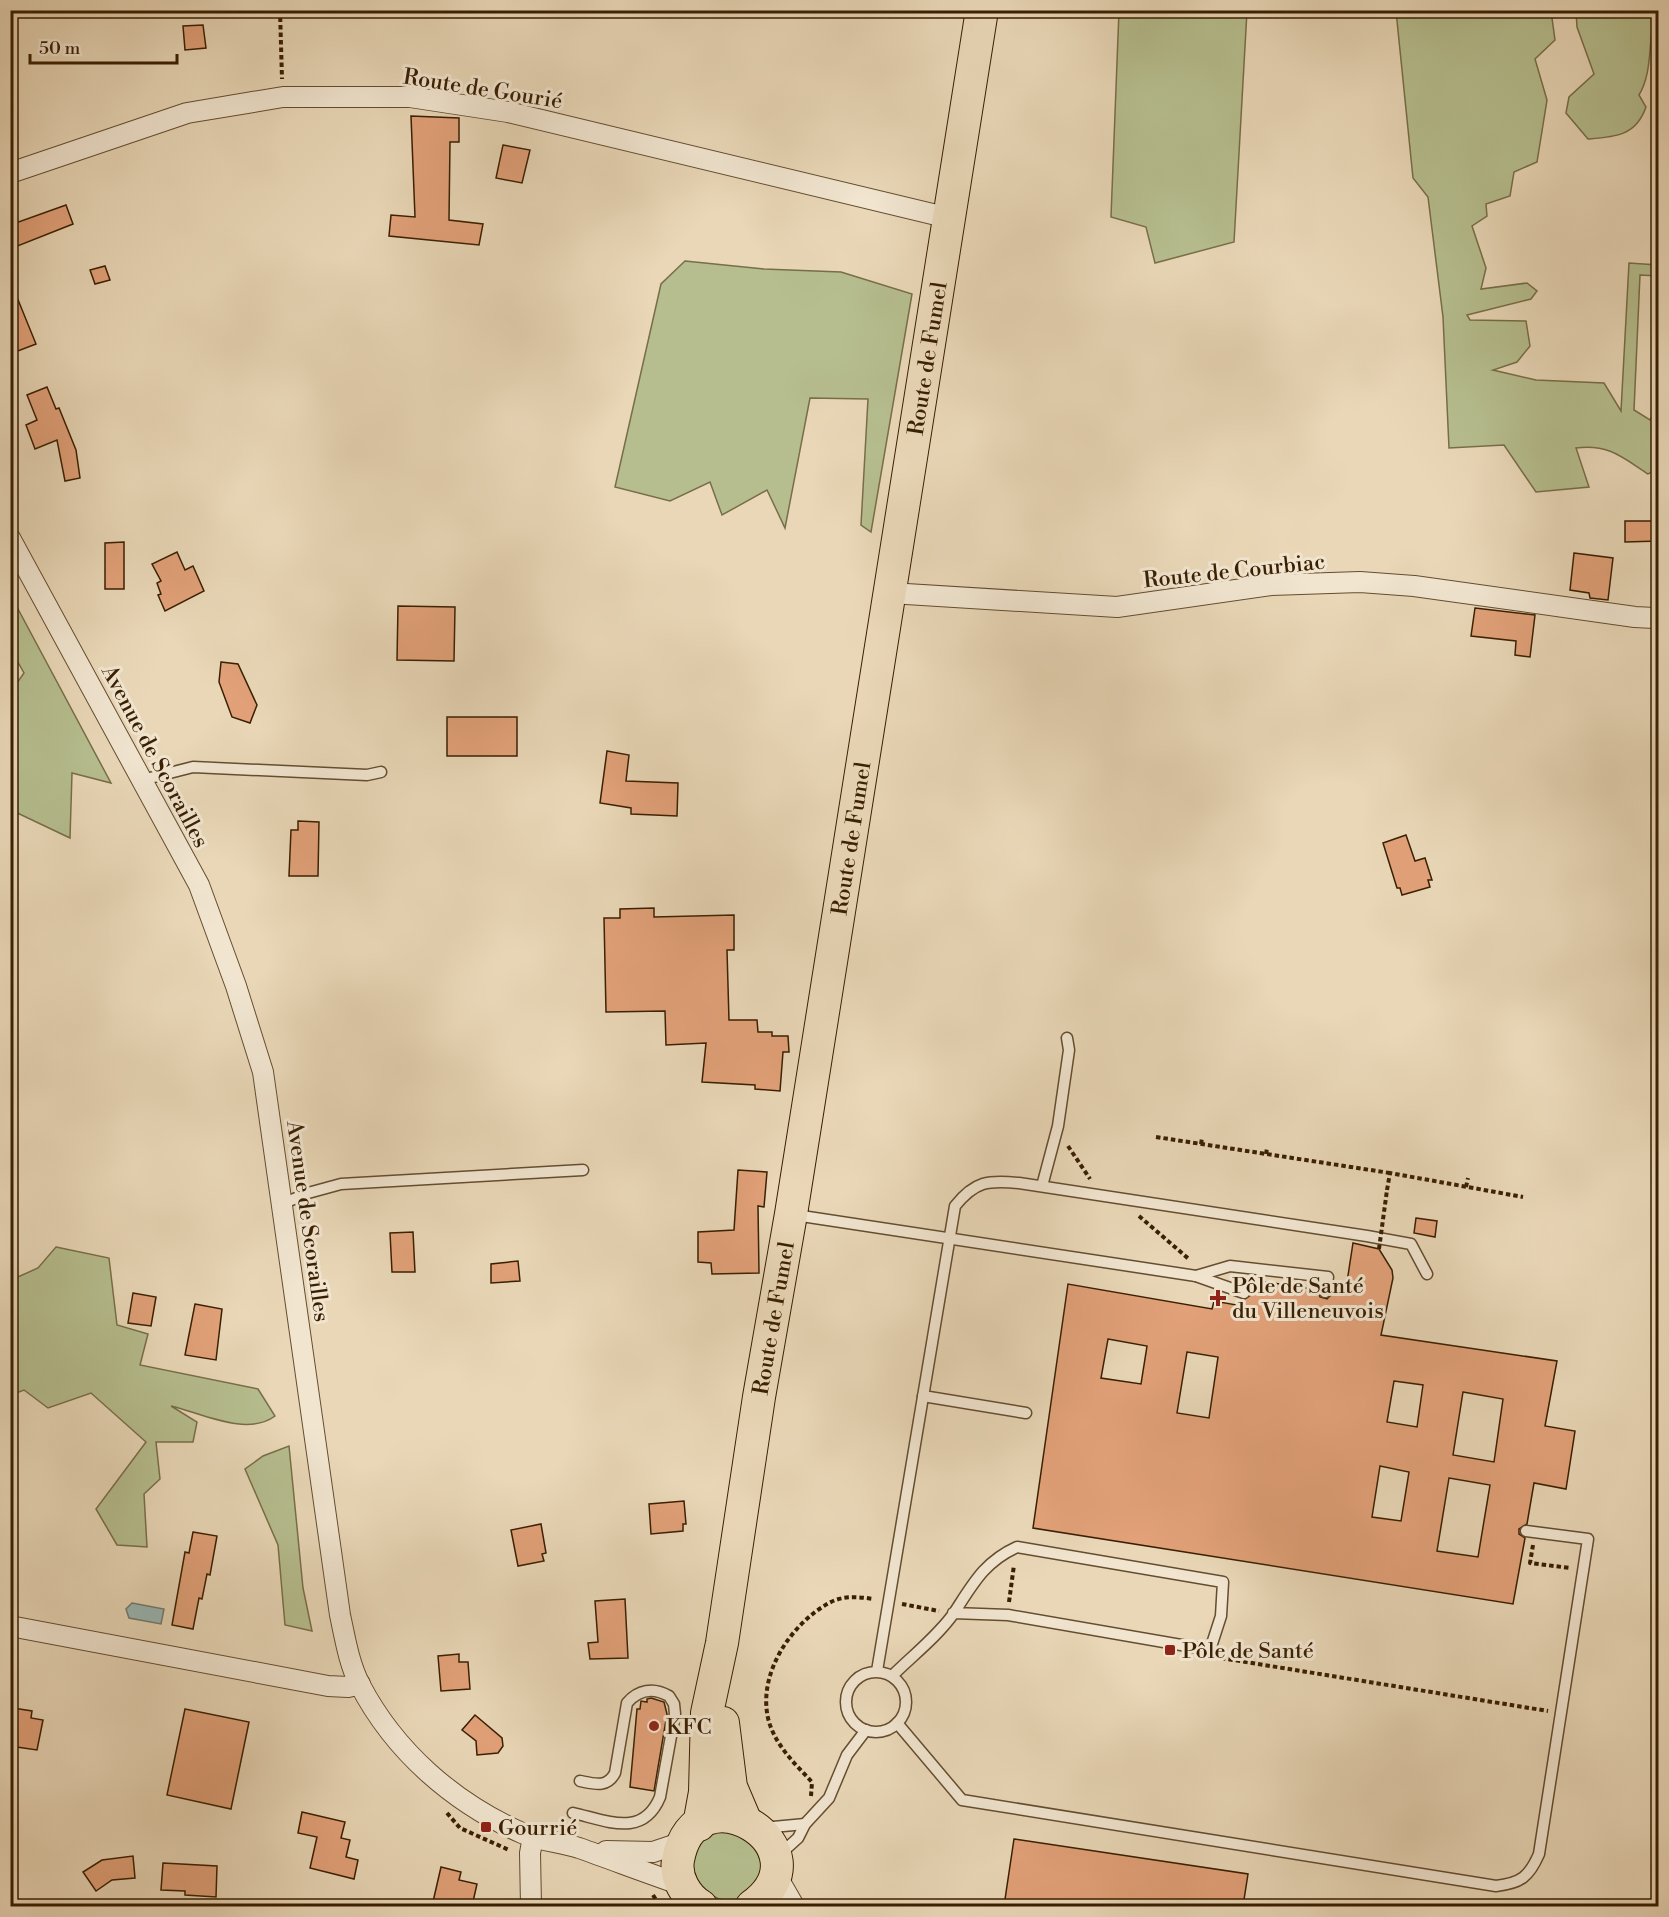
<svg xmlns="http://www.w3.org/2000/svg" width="1669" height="1917" viewBox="0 0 1669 1917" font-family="'Libre Bodoni',serif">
  <rect width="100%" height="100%" fill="#e9d7b7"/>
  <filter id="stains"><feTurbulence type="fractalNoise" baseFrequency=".00333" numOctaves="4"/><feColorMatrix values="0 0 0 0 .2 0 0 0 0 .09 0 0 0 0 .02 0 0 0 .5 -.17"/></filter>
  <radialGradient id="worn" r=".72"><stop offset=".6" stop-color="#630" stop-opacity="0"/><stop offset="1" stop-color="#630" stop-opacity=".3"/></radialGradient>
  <!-- green -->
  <g fill="#b6be8f" stroke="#786e48" stroke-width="1.5">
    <polygon points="1119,11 1247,11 1234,242 1155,263 1146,227 1111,217"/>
    <path d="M1396,11h155l4,29 -20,19 12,41 -10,62 -23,10 -4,24 -24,8 1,12 -15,10 14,42 -5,21 46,-6 10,8 -6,8 -64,16 3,5 56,1 4,25 -13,16 -24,8 43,10 68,3 17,28 8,-148 29,2v11l-18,-1 -6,135 16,10 8,-16v65l-10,5c-26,-17 -39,-30 -72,-26l13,39 -53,5 -32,-47 -55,3 -6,-131 -15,-120 -15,-19z"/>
    <path d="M1576,11h80c-9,27 -2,59 -17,84l7,12c-10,29 -31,30 -58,32l-22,-26 3,-16 25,-23 -17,-47z"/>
    <polygon points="685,261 764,269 841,272 912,294 871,532 861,525 868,399 810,398 785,528 767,490 722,515 710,482 670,501 615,487 661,284"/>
    <polygon points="10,594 111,783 72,773 70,838 11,810 11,675 17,683 24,673 11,650"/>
    <path d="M56,1247l53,11 8,67 31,9 -8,31 118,24 17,27c-28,21 -74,-3 -104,-10l26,16 -4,20h-37l4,37 -16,15 3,53 -30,-2 -21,-36 50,-67 -55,-49 -43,15 -24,-18 -13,5v-115l27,-12z"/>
    <polygon points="289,1446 303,1588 312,1631 285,1625 278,1545 245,1469 263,1456"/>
    <path d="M720,1830l33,9 11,32c-6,8 -12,21 -19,27 -34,19 -84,-45 -25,-68z"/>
  </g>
  <!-- water -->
  <polygon fill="#99b8b6" stroke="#737b6e" stroke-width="1.5" points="132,1603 164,1609 161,1624 129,1618 126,1609"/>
  <!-- building -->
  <g fill="#e2a179" stroke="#391f02" stroke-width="1.5" fill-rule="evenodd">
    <polygon points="203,25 206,48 185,50 183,26"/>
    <polygon points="411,116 459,118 459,142 450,142 449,220 483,224 479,245 389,236 391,215 415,217"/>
    <polygon points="503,145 530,150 522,183 496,178"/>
    <polygon points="66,205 73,224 10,249 10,225"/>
    <polygon points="105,266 110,280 95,284 90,270"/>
    <polygon points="10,280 36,344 10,354"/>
    <polygon points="47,387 56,409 59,408 76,450 80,478 65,481 57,440 35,449 26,425 37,420 27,395"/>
    <polygon points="1625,521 1659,521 1659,541 1625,542"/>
    <polygon points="124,542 124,589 105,589 105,543"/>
    <polygon points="177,552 185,570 193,566 204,591 165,611 158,595 161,594 157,583 161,581 152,564"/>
    <polygon points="1574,553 1613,558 1608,600 1590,598 1589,593 1570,590"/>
    <polygon points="398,606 455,607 454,661 397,660"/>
    <polygon points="1475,608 1535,615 1530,657 1515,655 1516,641 1471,636"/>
    <polygon points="221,662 238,664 257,705 250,723 232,717 219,682"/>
    <rect x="447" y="717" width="70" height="39"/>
    <polygon points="607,751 629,755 626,781 678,783 677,816 631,814 631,808 600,803"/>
    <polygon points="298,821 319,822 318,876 289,876 291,830 298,830"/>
    <polygon points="1406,835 1415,861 1425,858 1432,880 1428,880 1430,887 1402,895 1400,888 1397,888 1383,843"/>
    <polygon points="654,908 654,917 734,915 734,950 727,950 729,1020 757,1020 758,1032 772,1032 772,1036 788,1036 789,1052 783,1052 780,1091 755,1089 755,1085 702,1082 706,1043 666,1045 665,1011 606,1012 604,918 620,918 620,909"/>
    <polygon points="738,1170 767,1172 764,1207 758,1206 759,1273 712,1274 711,1263 698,1262 698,1232 734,1230"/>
    <polygon points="1416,1218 1437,1221 1435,1237 1414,1233"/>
    <polygon points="413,1232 415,1272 392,1272 390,1233"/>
    <path d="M1353,1243l26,6 13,21 1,8 -12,57 176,26 -12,65 30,5 -9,58 -32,-6 -7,41 -8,5v5l6,4 -12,66 -480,-76 35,-244 144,25 2,-8 28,5 1,-6 8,-5 -1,-6 -5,-3 2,-7 71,11 2,7 7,2 6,-6 12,2zM1108,1339l39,7 -6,38 -40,-6zM1187,1352l31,5 -9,61 -32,-5zM1394,1381l29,4 -6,42 -30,-5zM1463,1392l40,7 -9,63 -41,-7zM1380,1466l29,6 -8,49 -29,-4zM1449,1478l41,7 -12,72 -41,-6z"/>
    <polygon points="518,1261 520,1281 491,1283 491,1264"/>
    <polygon points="133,1293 156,1297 151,1326 128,1323"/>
    <polygon points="195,1304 222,1309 216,1360 185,1355"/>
    <polygon points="684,1501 686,1524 683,1524 683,1531 651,1534 649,1504"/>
    <polygon points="541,1524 546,1553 542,1554 544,1561 518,1566 511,1530"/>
    <polygon points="193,1532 217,1536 210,1575 207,1574 202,1599 199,1598 193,1629 172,1625 185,1552 189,1553"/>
    <polygon points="625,1599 628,1658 590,1659 588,1643 598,1642 595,1601"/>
    <polygon points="459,1654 459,1662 468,1662 470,1689 441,1691 438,1656"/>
    <polygon points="651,1698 664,1702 667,1714 654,1791 630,1787 637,1709 640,1709 641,1701 647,1702 647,1699"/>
    <polygon points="13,1708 32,1711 31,1718 43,1720 37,1750 10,1746 10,1710"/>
    <polygon points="185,1709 249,1722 231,1809 167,1795"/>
    <polygon points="475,1715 502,1738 503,1746 498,1753 477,1755 476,1741 462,1730"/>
    <polygon points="302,1812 345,1822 341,1838 350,1840 346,1857 358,1860 354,1879 310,1868 317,1837 298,1833"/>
    <polygon points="1014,1839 1248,1874 1243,1906 1004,1906"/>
    <polygon points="133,1856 135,1878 112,1880 96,1891 83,1872 102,1860"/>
    <polygon points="163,1863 217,1866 216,1897 185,1895 185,1891 161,1890"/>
    <polygon points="441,1867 461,1872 459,1880 477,1884 472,1906 432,1906"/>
  </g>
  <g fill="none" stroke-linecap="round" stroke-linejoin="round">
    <!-- lane casing -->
    <g stroke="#654d2f" stroke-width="13">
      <g id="lane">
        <polyline points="142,780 193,767 367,775 381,772"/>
        <polyline points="1042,1186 1058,1126 1069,1050 1067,1038"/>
        <polyline points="282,1204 308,1193 341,1184 583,1170"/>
        <polyline points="795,1215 1196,1276 1244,1293"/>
        <polyline points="1196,1276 1230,1266 1328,1277 1325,1292"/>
        <polyline points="923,1396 1026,1413"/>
        <path d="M877,1671l78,-465c20,-25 33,-26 64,-23l348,53 44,8 16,30"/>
        <circle cx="876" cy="1702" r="30"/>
        <path d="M892,1676c20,-20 46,-40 62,-63 19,-29 30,-51 63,-66l206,35 -2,34 -11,34 -202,-35 -55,-2"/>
        <path d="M897,1723l65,77 534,86c25,-3 33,-9 43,-32l49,-315 -62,-8"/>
        <path d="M573,1813c35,8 70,25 87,-16l15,-83 -1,-10 -5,-8c-16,-9 -31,-6 -42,7l-12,70c-8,15 -20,11 -35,8"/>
        <polyline points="761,1828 805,1824"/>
        <polyline points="778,1856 798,1838 805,1824 829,1798 847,1755 866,1730"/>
      </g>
    </g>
    <!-- street casing -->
    <g stroke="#654d2f" stroke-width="22">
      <g id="street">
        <polyline points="10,173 187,113 283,97 410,97 508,112 949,218"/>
        <path d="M10,538l189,347 37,101 27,86 77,543c5,23 9,49 20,70 35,67 94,118 162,148 18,8 38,9 57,15 34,12 68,25 103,37"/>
        <polyline points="890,593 1117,607 1271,585 1360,582 1414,586 1635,617 1654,618 1658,615"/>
        <polyline points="10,1626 328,1686 348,1687 360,1684"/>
        <polyline points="606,1851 653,1852 683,1842"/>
        <polyline points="775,1873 794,1906"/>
        <polyline points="531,1906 530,1853 533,1837"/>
      </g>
    </g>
    <!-- primary casing -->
    <g stroke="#391f02" stroke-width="34">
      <g id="primary">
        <polyline points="723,1723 731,1787 745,1820"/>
        <path id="s1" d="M699,1825l6,-33 2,-79 15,-70 37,-246 32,-183 191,-1204"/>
        <path d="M701,1906c-15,-9 -26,-28 -23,-46 17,-96 154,-12 74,46"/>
      </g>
    </g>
    <!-- path -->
    <g stroke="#391f02" stroke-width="4" stroke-dasharray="4.5 3" stroke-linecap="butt">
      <polyline points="280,10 282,79"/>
      <polyline points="1156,1137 1390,1173"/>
      <polyline points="1201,1144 1202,1138"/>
      <polyline points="1068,1146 1090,1179"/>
      <polyline points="1266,1154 1267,1148"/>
      <polyline points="1466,1187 1468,1178"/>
      <polyline points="1387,1190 1390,1173 1523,1197"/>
      <polyline points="1139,1216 1190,1260"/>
      <polyline points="1533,1545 1530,1563 1570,1568"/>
      <polyline points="1009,1602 1014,1565"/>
      <polyline points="902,1604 939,1611"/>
      <polyline points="1221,1658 1548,1711"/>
      <path d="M811,1796l1,-14c-17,-18 -38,-38 -44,-64 -10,-45 23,-94 61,-115 14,-8 30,-6 45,-4"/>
      <polyline points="447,1813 460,1828 509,1850"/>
      <polyline points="653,1895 660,1906"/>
    </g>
    <!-- lane -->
    <use href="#lane" stroke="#f1e5d0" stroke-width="10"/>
    <!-- street -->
    <use href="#street" stroke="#f1e5d0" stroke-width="20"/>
    <!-- primary -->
    <use href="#primary" stroke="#e9d7b7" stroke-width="32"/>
    <!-- path-bridge -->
    <polyline stroke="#391f02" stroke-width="4" stroke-dasharray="4.5 3" stroke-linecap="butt" points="1379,1249 1387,1190"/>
  </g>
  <!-- markers -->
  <g fill="#8f2418" stroke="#f1e5d0" stroke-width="2">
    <path d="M1215 1289h6v6h6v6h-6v6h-6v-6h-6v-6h6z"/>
    <rect x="1164" y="1644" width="12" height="12" rx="3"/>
    <circle cx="654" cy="1726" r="6"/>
    <rect x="480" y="1821" width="12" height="12" rx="3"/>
  </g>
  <g text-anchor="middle" stroke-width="6" stroke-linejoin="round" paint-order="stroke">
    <!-- street labels -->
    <g font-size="22" fill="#391f02" stroke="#f1e5d0">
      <text transform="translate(483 88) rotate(9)" y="8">Route de Gourié</text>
      <text dy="8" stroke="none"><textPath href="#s1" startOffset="1485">Route de Fumel</textPath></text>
      <text transform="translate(1234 570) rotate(-6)" y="8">Route de Courbiac</text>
      <text transform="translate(156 756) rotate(62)" y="8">Avenue de Scorailles</text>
      <text dy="8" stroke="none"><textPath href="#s1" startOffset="999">Route de Fumel</textPath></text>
      <text transform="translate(309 1221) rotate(82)" y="8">Avenue de Scorailles</text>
      <text dy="8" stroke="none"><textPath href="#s1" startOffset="513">Route de Fumel</textPath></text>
    </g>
    <!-- poi labels -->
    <g font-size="22" fill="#391f02" stroke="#f1e5d0" text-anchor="start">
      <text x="1232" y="1293">Pôle de Santé<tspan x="1232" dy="25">du Villeneuvois</tspan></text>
      <text x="1182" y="1658">Pôle de Santé</text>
      <text x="666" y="1734">KFC</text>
      <text x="498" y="1835">Gourrié</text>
    </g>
  </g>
  <!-- margin -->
  <rect width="1669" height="1917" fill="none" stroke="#e9d7b7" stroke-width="36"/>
  <rect x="12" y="12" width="1645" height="1893" fill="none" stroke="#391f02" stroke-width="3"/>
  <rect x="18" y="18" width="1633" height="1881" fill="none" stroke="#391f02" stroke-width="1.5"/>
  <!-- scale -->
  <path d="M30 54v9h147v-9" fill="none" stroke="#391f02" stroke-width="3"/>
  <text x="39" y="54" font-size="18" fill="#391f02" stroke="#f1e5d0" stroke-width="4.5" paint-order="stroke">50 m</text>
  <rect width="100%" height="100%" filter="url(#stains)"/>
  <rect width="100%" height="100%" fill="url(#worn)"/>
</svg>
